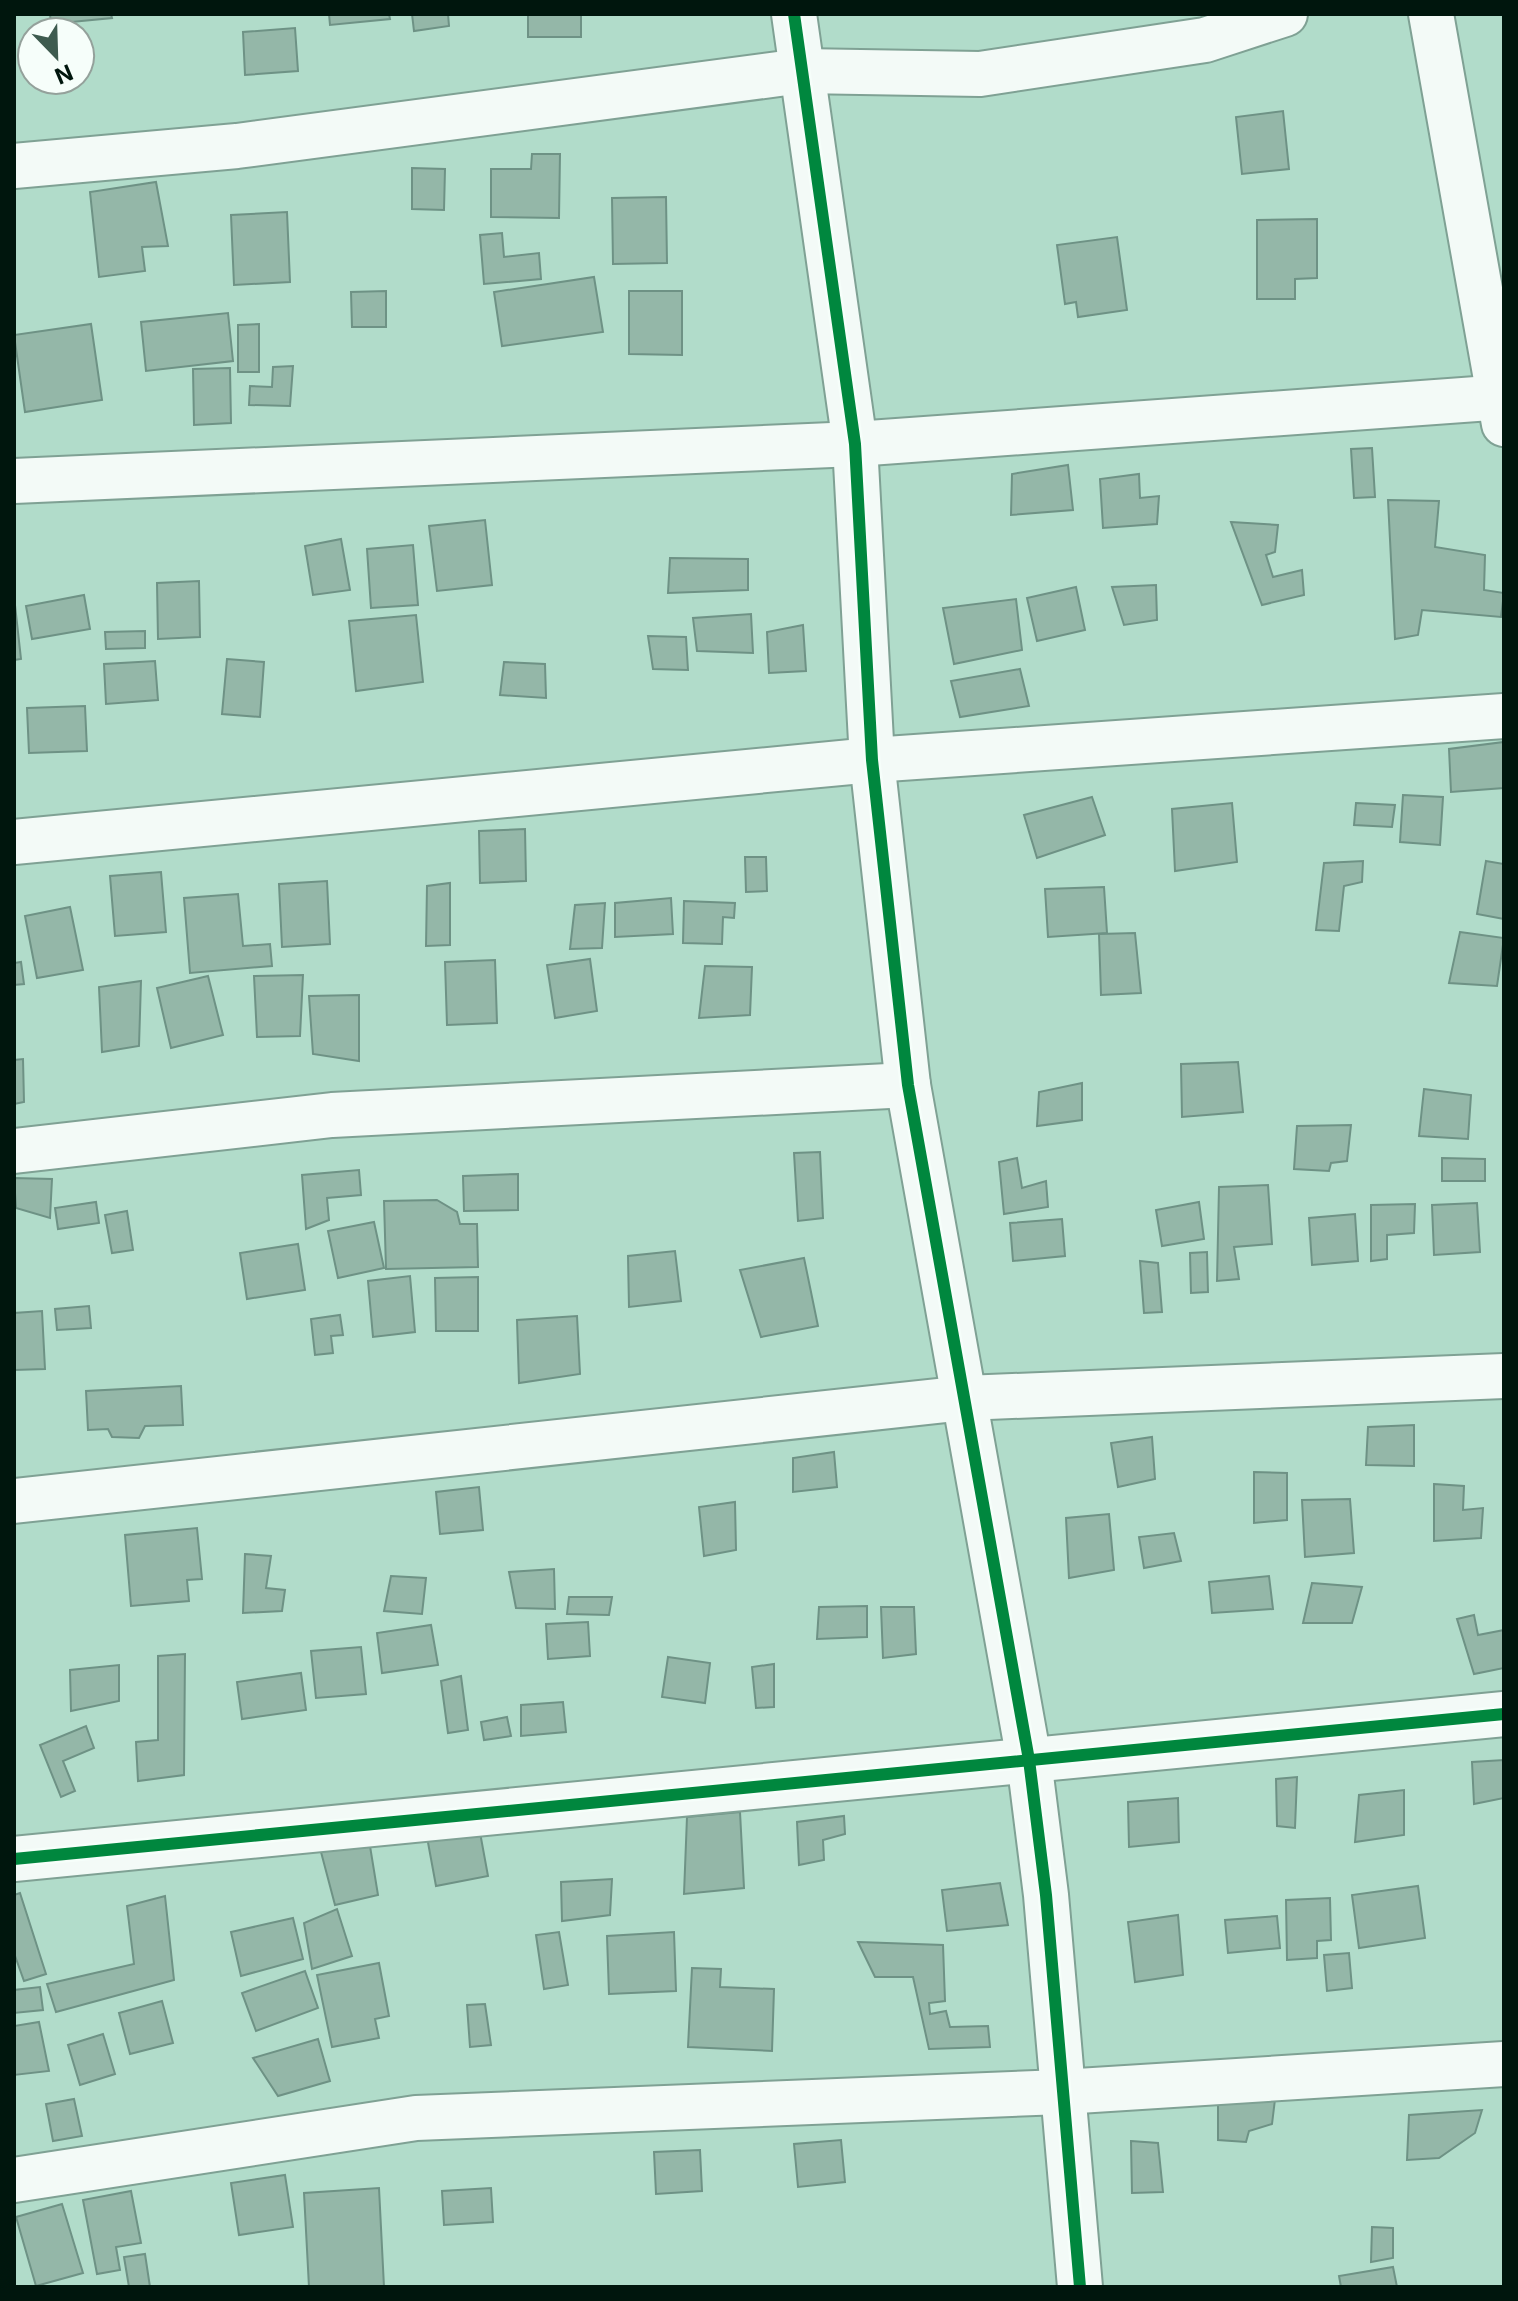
<svg xmlns="http://www.w3.org/2000/svg" width="1518" height="2301" viewBox="0 0 1518 2301" font-family="Inter,sans-serif">
  <rect width="100%" height="100%" fill="#b1dcca"/>
  <!-- building -->
  <g fill="#94b7a8" stroke="#6e9285" stroke-width="2">
    <polygon points="50,14 111,14 112,18 51,24"/>
    <polygon points="329,14 389,14 390,19 330,25"/>
    <polygon points="412,14 448,14 449,26 414,31"/>
    <rect x="528" y="14" width="53" height="23"/>
    <polygon points="295,28 298,71 245,75 243,32"/>
    <polygon points="1283,111 1289,169 1242,174 1236,117"/>
    <polygon points="532,154 560,154 559,218 491,217 491,169 531,169"/>
    <polygon points="412,168 445,169 444,210 412,209"/>
    <polygon points="156,182 168,246 142,247 145,271 99,277 90,192"/>
    <polygon points="666,197 667,263 613,264 612,198"/>
    <polygon points="287,212 290,282 234,285 231,215"/>
    <polygon points="1317,219 1317,278 1295,279 1295,299 1257,299 1257,220"/>
    <polygon points="502,233 504,257 539,253 541,279 484,284 480,235"/>
    <polygon points="1117,237 1127,310 1078,317 1076,302 1065,304 1057,245"/>
    <polygon points="594,277 603,332 502,346 494,292"/>
    <polygon points="386,291 386,327 352,327 351,292"/>
    <polygon points="629,291 682,291 682,355 629,354"/>
    <polygon points="228,313 233,361 146,371 141,322"/>
    <polygon points="91,324 102,400 25,412 14,335"/>
    <polygon points="259,324 259,372 238,372 238,325"/>
    <polygon points="293,366 290,406 249,405 250,386 272,387 273,367"/>
    <polygon points="230,368 231,423 194,425 193,369"/>
    <polygon points="1372,448 1375,497 1354,498 1351,449"/>
    <polygon points="1068,465 1073,510 1011,515 1012,474"/>
    <polygon points="1139,474 1140,498 1159,496 1157,524 1103,528 1100,479"/>
    <polygon points="1388,500 1439,501 1435,547 1485,555 1484,590 1504,593 1501,617 1422,610 1418,635 1395,639"/>
    <polygon points="485,520 492,585 437,591 429,526"/>
    <polygon points="1231,522 1278,525 1275,552 1266,555 1273,577 1302,570 1304,595 1262,605"/>
    <polygon points="341,539 350,590 313,595 305,546"/>
    <polygon points="413,545 418,605 371,608 367,549"/>
    <polygon points="670,558 748,559 748,590 668,593"/>
    <polygon points="199,581 200,637 158,639 157,583"/>
    <polygon points="1156,585 1157,620 1124,625 1112,587"/>
    <polygon points="1076,587 1085,630 1037,641 1027,598"/>
    <polygon points="84,595 90,629 32,639 26,606"/>
    <polygon points="14,596 21,659 14,660"/>
    <polygon points="1016,599 1022,650 954,664 943,608"/>
    <polygon points="751,614 753,653 697,651 693,618"/>
    <polygon points="416,615 423,682 356,691 349,621"/>
    <polygon points="803,625 806,671 769,673 767,632"/>
    <polygon points="145,631 145,648 106,649 105,632"/>
    <polygon points="648,636 686,637 688,670 653,669"/>
    <polygon points="227,659 264,662 260,717 222,714"/>
    <polygon points="155,661 158,700 106,704 104,664"/>
    <polygon points="504,662 545,664 546,698 500,695"/>
    <polygon points="1020,669 1029,706 960,717 951,681"/>
    <polygon points="85,706 87,751 29,753 27,708"/>
    <polygon points="1504,742 1504,788 1451,792 1449,749"/>
    <polygon points="1403,795 1443,797 1440,845 1400,842"/>
    <polygon points="1092,797 1105,835 1037,858 1024,815"/>
    <polygon points="1232,803 1237,862 1175,871 1172,809"/>
    <polygon points="1356,803 1395,805 1392,827 1354,825"/>
    <polygon points="525,829 526,881 480,883 479,831"/>
    <polygon points="745,857 766,857 767,891 746,892"/>
    <polygon points="1363,861 1362,882 1344,886 1339,931 1316,930 1324,863"/>
    <polygon points="1486,861 1504,864 1504,919 1477,914"/>
    <polygon points="161,872 166,932 115,936 110,876"/>
    <polygon points="327,881 330,944 282,947 279,884"/>
    <polygon points="450,883 450,945 426,946 427,886"/>
    <polygon points="1104,887 1107,933 1048,937 1045,889"/>
    <polygon points="238,894 243,946 270,944 272,966 190,973 184,898"/>
    <polygon points="671,898 673,934 615,937 615,903"/>
    <polygon points="684,901 735,903 734,918 723,917 722,944 683,943"/>
    <polygon points="605,903 602,948 570,949 575,905"/>
    <polygon points="70,907 83,970 37,978 25,916"/>
    <polygon points="1460,932 1504,938 1497,986 1449,983"/>
    <polygon points="1135,933 1141,993 1101,995 1099,934"/>
    <polygon points="590,959 597,1011 555,1018 547,965"/>
    <polygon points="495,960 497,1023 447,1025 445,962"/>
    <polygon points="21,962 24,984 14,985 14,963"/>
    <polygon points="705,966 752,967 750,1015 699,1018"/>
    <polygon points="303,975 300,1036 257,1037 254,976"/>
    <polygon points="208,976 223,1035 171,1048 157,988"/>
    <polygon points="141,981 139,1046 102,1052 99,987"/>
    <polygon points="359,995 359,1061 313,1054 309,996"/>
    <polygon points="23,1059 24,1102 14,1104 14,1060"/>
    <polygon points="1238,1062 1243,1112 1182,1117 1181,1064"/>
    <polygon points="1082,1083 1082,1120 1037,1126 1039,1092"/>
    <polygon points="1424,1089 1471,1095 1468,1139 1419,1136"/>
    <polygon points="1351,1125 1347,1161 1331,1163 1329,1171 1294,1169 1297,1126"/>
    <polygon points="820,1152 823,1218 798,1221 794,1153"/>
    <polygon points="1017,1158 1022,1188 1046,1181 1048,1207 1004,1214 999,1162"/>
    <polygon points="1442,1158 1485,1159 1485,1181 1442,1181"/>
    <polygon points="359,1170 361,1195 327,1198 329,1220 306,1229 302,1175"/>
    <polygon points="518,1174 518,1210 464,1211 463,1176"/>
    <polygon points="14,1178 52,1179 50,1218 16,1208"/>
    <polygon points="1268,1185 1272,1244 1234,1247 1239,1279 1217,1281 1219,1187"/>
    <polygon points="437,1200 457,1212 460,1224 477,1224 478,1267 386,1269 384,1201"/>
    <polygon points="96,1202 99,1223 58,1229 55,1208"/>
    <polygon points="1199,1202 1204,1239 1162,1246 1156,1210"/>
    <polygon points="1477,1203 1480,1252 1434,1255 1432,1205"/>
    <polygon points="1415,1204 1414,1233 1387,1235 1387,1259 1371,1261 1371,1205"/>
    <polygon points="127,1211 133,1250 112,1253 105,1215"/>
    <polygon points="1355,1214 1358,1261 1312,1265 1309,1218"/>
    <polygon points="1062,1219 1065,1256 1013,1261 1010,1223"/>
    <polygon points="374,1222 384,1268 338,1278 328,1231"/>
    <polygon points="298,1244 305,1290 247,1299 240,1253"/>
    <polygon points="675,1251 681,1301 629,1307 628,1256"/>
    <polygon points="1207,1252 1208,1292 1191,1293 1190,1253"/>
    <polygon points="804,1258 818,1326 761,1337 740,1270"/>
    <polygon points="1140,1261 1158,1263 1162,1312 1144,1313"/>
    <polygon points="410,1276 415,1332 373,1337 368,1281"/>
    <polygon points="478,1277 478,1331 436,1331 435,1278"/>
    <polygon points="89,1306 91,1328 57,1330 55,1309"/>
    <polygon points="42,1311 45,1369 14,1370 14,1313"/>
    <polygon points="340,1315 343,1335 331,1336 333,1353 315,1355 311,1319"/>
    <polygon points="577,1316 580,1374 519,1383 517,1320"/>
    <polygon points="181,1386 183,1425 145,1426 139,1438 112,1437 108,1429 88,1430 86,1391"/>
    <polygon points="1414,1425 1414,1466 1366,1465 1368,1427"/>
    <polygon points="1152,1437 1155,1479 1118,1487 1111,1443"/>
    <polygon points="834,1452 837,1487 793,1492 793,1458"/>
    <polygon points="1254,1472 1287,1473 1287,1520 1254,1523"/>
    <polygon points="1434,1484 1464,1486 1463,1510 1483,1508 1481,1538 1434,1541"/>
    <polygon points="479,1487 483,1530 440,1534 436,1492"/>
    <polygon points="1350,1499 1354,1553 1305,1557 1302,1500"/>
    <polygon points="735,1502 736,1550 704,1556 699,1507"/>
    <polygon points="1109,1514 1114,1570 1069,1578 1066,1518"/>
    <polygon points="197,1528 202,1579 187,1580 189,1601 131,1606 125,1535"/>
    <polygon points="1174,1533 1181,1561 1144,1568 1139,1537"/>
    <polygon points="245,1554 271,1556 266,1588 285,1590 282,1611 243,1613"/>
    <polygon points="554,1569 555,1609 516,1608 509,1572"/>
    <polygon points="391,1576 426,1578 422,1614 384,1611"/>
    <polygon points="1269,1576 1273,1609 1212,1613 1209,1582"/>
    <polygon points="1312,1583 1362,1587 1352,1623 1303,1623"/>
    <polygon points="569,1597 612,1597 609,1615 567,1614"/>
    <polygon points="867,1606 867,1637 817,1639 819,1607"/>
    <polygon points="881,1607 914,1607 916,1654 883,1658"/>
    <polygon points="1474,1615 1478,1635 1504,1630 1504,1668 1474,1674 1457,1619"/>
    <polygon points="588,1622 590,1656 548,1659 546,1624"/>
    <polygon points="431,1625 438,1665 382,1673 377,1633"/>
    <polygon points="361,1647 366,1694 316,1698 311,1651"/>
    <polygon points="185,1654 184,1775 138,1781 136,1742 158,1740 158,1656"/>
    <polygon points="668,1657 710,1663 705,1703 662,1697"/>
    <polygon points="774,1664 774,1707 756,1708 752,1667"/>
    <polygon points="119,1665 119,1701 71,1711 70,1670"/>
    <polygon points="301,1673 306,1710 242,1719 237,1682"/>
    <polygon points="461,1676 468,1730 448,1733 441,1681"/>
    <polygon points="563,1702 566,1732 521,1736 521,1705"/>
    <polygon points="507,1717 511,1736 484,1740 481,1722"/>
    <polygon points="86,1726 94,1748 63,1761 75,1791 61,1797 40,1745"/>
    <polygon points="1504,1760 1504,1798 1474,1804 1472,1762"/>
    <polygon points="1297,1777 1295,1828 1277,1826 1276,1779"/>
    <polygon points="1404,1790 1404,1835 1355,1842 1359,1795"/>
    <polygon points="1178,1798 1179,1842 1129,1847 1128,1802"/>
    <polygon points="740,1812 744,1888 684,1894 687,1817"/>
    <polygon points="844,1816 845,1834 823,1840 824,1860 799,1865 797,1822"/>
    <polygon points="479,1827 488,1876 436,1886 427,1837"/>
    <polygon points="369,1840 378,1895 335,1905 321,1852"/>
    <polygon points="612,1879 610,1915 562,1921 561,1882"/>
    <polygon points="1000,1883 1008,1925 947,1931 942,1890"/>
    <polygon points="1418,1886 1425,1938 1359,1948 1352,1895"/>
    <polygon points="20,1893 46,1974 24,1981 14,1953 14,1895"/>
    <polygon points="165,1896 174,1980 56,2012 47,1984 134,1964 127,1906"/>
    <polygon points="1330,1898 1331,1940 1317,1941 1317,1958 1287,1960 1286,1900"/>
    <polygon points="337,1909 352,1956 312,1969 304,1923"/>
    <polygon points="1178,1915 1183,1975 1135,1982 1128,1922"/>
    <polygon points="1277,1916 1280,1948 1228,1953 1225,1920"/>
    <polygon points="293,1918 303,1959 241,1976 231,1932"/>
    <polygon points="559,1932 568,1985 544,1989 536,1935"/>
    <polygon points="674,1932 676,1991 609,1994 607,1936"/>
    <polygon points="858,1942 943,1945 945,2001 929,2003 930,2014 946,2011 950,2027 988,2026 990,2047 929,2049 913,1977 875,1977"/>
    <polygon points="1349,1953 1352,1988 1327,1991 1324,1955"/>
    <polygon points="379,1963 389,2016 375,2019 379,2038 332,2047 317,1975"/>
    <polygon points="692,1968 721,1969 720,1987 774,1989 772,2051 688,2047"/>
    <polygon points="305,1971 318,2008 256,2031 242,1993"/>
    <polygon points="40,1987 43,2010 14,2013 14,1990"/>
    <polygon points="162,2001 173,2043 130,2054 119,2013"/>
    <polygon points="485,2004 491,2045 470,2047 467,2005"/>
    <polygon points="39,2022 49,2071 14,2075 14,2026"/>
    <polygon points="103,2034 115,2074 80,2085 68,2045"/>
    <polygon points="318,2039 330,2081 278,2096 253,2058"/>
    <polygon points="1277,2083 1272,2124 1249,2131 1246,2142 1218,2140 1218,2086"/>
    <polygon points="74,2099 82,2136 53,2141 46,2104"/>
    <polygon points="1482,2110 1475,2133 1439,2158 1407,2160 1409,2115"/>
    <polygon points="841,2140 845,2182 798,2187 794,2144"/>
    <polygon points="1131,2141 1158,2143 1163,2192 1132,2193"/>
    <polygon points="700,2150 702,2191 656,2194 654,2152"/>
    <polygon points="285,2175 293,2227 239,2235 231,2183"/>
    <polygon points="379,2188 384,2287 309,2287 304,2193"/>
    <polygon points="491,2188 493,2222 444,2225 442,2191"/>
    <polygon points="131,2191 141,2243 116,2247 120,2270 97,2274 83,2200"/>
    <polygon points="62,2204 83,2273 36,2286 16,2217"/>
    <polygon points="1372,2227 1393,2228 1393,2258 1371,2262"/>
    <polygon points="145,2254 150,2287 129,2287 124,2257"/>
    <polygon points="1393,2267 1397,2287 1341,2287 1339,2276"/>
  </g>
  <g fill="none" stroke-linecap="round" stroke-linejoin="round">
    <!-- minor casing -->
    <g stroke="#7fa194" stroke-width="48">
      <g id="minor">
        <polyline points="794,14 855,444 872,760 908,1085 1029,1760 1046,1895 1080,2287"/>
        <polyline points="1431,14 1504,424"/>
        <polyline points="14,166 237,146 801,71 980,74 1205,40 1285,14"/>
        <polyline points="14,481 855,444 1504,397"/>
        <polyline points="14,842 872,760 1504,716"/>
        <polyline points="14,1151 332,1115 908,1085"/>
        <polyline points="14,1501 965,1398 1504,1376"/>
        <polyline points="14,1859 1504,1714"/>
        <polyline points="14,2180 416,2118 1062,2092 1504,2064"/>
      </g>
    </g>
    <!-- minor -->
    <use href="#minor" stroke="#f3faf7" stroke-width="44"/>
    <!-- cycleway casing -->
    <g stroke="#f6fefa" stroke-width="17">
      <g id="cycleway">
        <polyline points="794,14 855,444 872,760 908,1085 1029,1760 1046,1895 1080,2287"/>
        <polyline points="14,1859 1504,1714"/>
      </g>
    </g>
    <!-- cycleway -->
    <use href="#cycleway" stroke="#00873e" stroke-width="12"/>
  </g>
  <!-- border -->
  <rect width="1518" height="2301" fill="none" stroke="#00160d" stroke-width="32"/>
  <!-- north arrow -->
  <g transform="translate(56 56) rotate(157)"><circle r="38" fill="#f6fefa" stroke="#94a19b" stroke-width="2"/>
  <path d="M0-6L14 30L0 20L-14 30Z" fill="#3e5b4f"/>
  <text y="-12" font-size="22" font-weight="bold" text-anchor="middle" fill="#00160d">N</text>
  </g>
</svg>
